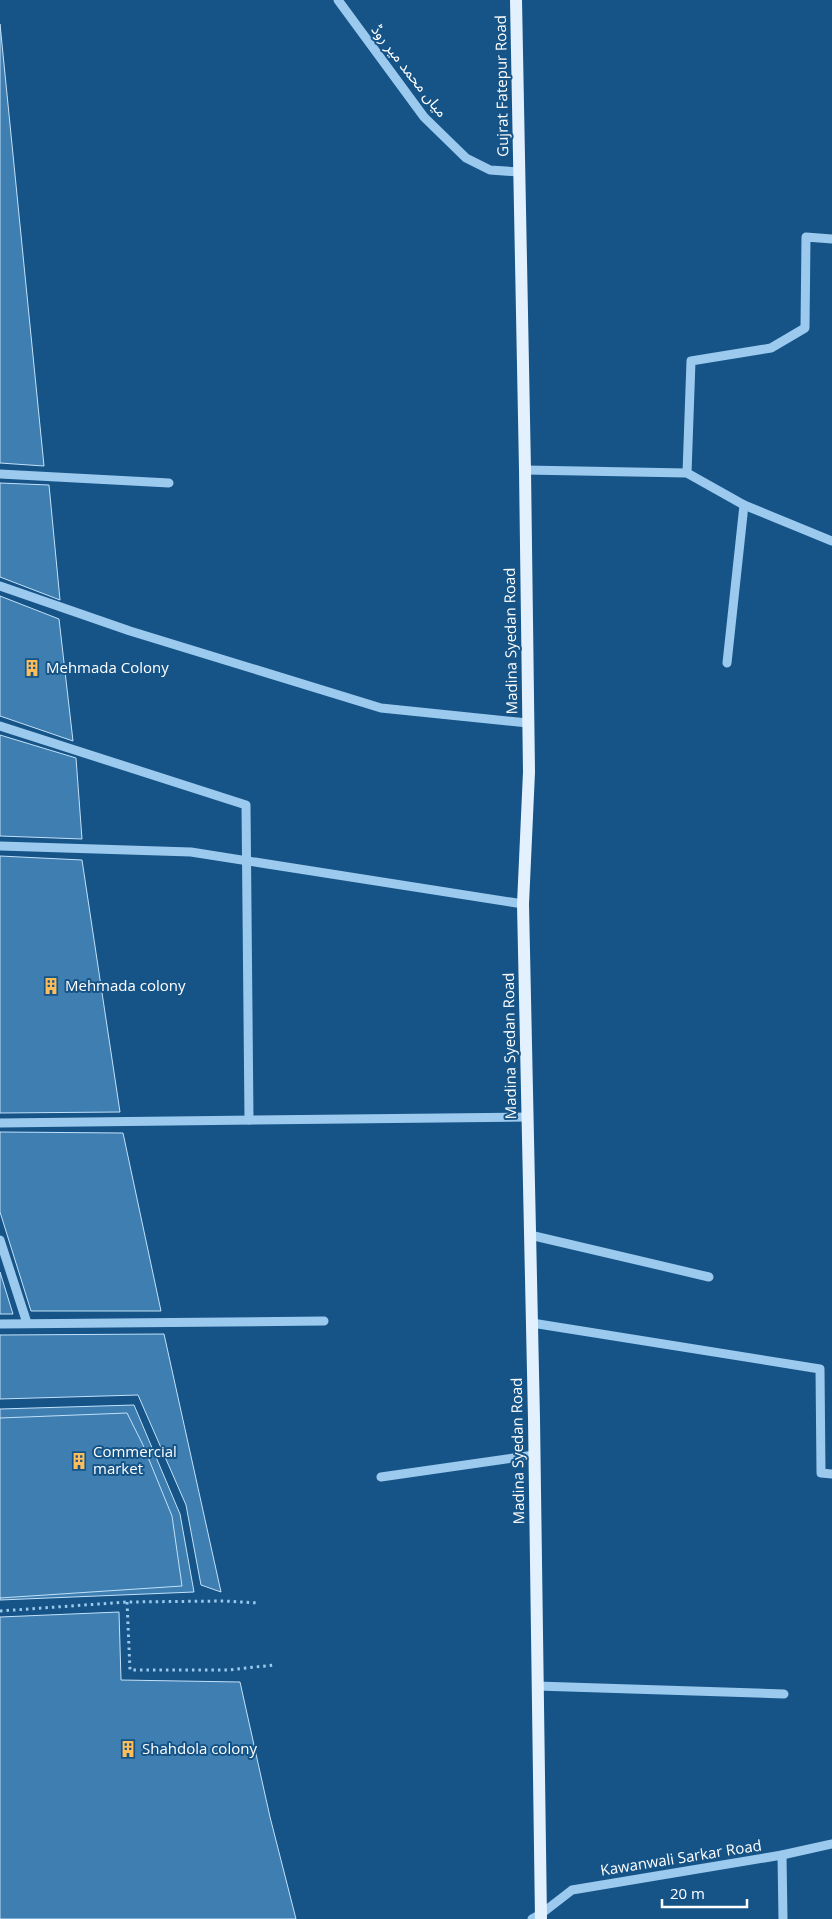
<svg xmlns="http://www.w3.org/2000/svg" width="832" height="1919" viewBox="0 0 832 1919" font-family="'Open Sans','Noto Sans Arabic',sans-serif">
  <rect width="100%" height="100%" fill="#165487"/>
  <!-- building -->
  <g fill="#3e7eb0" stroke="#c2e1fa">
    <polygon points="0,24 44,466 0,463"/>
    <polygon points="0,483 49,485 60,600 0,577"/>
    <polygon points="0,596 59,619 73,741 0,716"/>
    <polygon points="0,735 76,758 82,839 0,836"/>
    <polygon points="0,856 82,860 120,1112 0,1113"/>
    <polygon points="0,1132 123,1133 161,1311 31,1311 0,1212"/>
    <polygon points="0,1272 13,1314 0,1314"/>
    <polygon points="164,1334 221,1592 201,1585 186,1505 138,1395 0,1399 0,1335"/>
    <polygon points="134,1405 180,1514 194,1592 0,1600 0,1409"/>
    <polygon points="127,1413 143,1445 172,1516 182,1586 0,1598 0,1418"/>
    <polygon points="119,1612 121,1680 240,1682 270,1817 296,1919 0,1919 0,1617"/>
  </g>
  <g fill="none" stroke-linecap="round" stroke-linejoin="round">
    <!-- path -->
    <g stroke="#9ccaee" stroke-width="3" stroke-dasharray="2.5 4" stroke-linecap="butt">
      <polyline points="127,1602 130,1670 228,1670 274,1665"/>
      <polyline points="0,1611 127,1602 224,1601 258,1603"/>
    </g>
    <!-- minor -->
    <g stroke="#9ccaee" stroke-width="9">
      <polyline points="338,0 424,117 466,158 490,170 519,172"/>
      <polyline points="525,470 687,473 744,505 727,663"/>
      <polyline points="687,473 691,361 771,348 805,328 806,237 832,239"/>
      <polyline points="0,474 169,483"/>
      <polyline points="744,505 832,541"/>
      <polyline points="0,586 130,631 381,708 528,723"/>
      <polyline points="0,726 246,805 249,1120"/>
      <polyline points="0,846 191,852 523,904"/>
      <polyline points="0,1123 528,1117"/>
      <polyline points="530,1235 709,1277"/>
      <polyline points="0,1240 27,1323"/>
      <polyline points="532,1323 820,1369 821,1473 832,1474"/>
      <polyline points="0,1324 324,1321"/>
      <polyline points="381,1477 534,1455"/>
      <polyline points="537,1686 784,1694"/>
      <polyline points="782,1855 783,1919"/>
      <polyline points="532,1919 541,1914 572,1890 782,1855 832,1844"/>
    </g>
    <!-- major -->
    <polyline stroke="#e3f1ff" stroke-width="12" points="516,0 525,470 529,772 523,904 534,1419 541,1919"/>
  </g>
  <!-- icons -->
  <defs>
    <g id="building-bare" transform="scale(1.35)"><path d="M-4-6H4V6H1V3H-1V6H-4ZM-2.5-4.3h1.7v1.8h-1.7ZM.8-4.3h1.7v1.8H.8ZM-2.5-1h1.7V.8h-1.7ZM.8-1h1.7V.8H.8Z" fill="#ffbd59" stroke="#165487" stroke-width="2.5" paint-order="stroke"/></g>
  </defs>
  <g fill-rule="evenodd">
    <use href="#building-bare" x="32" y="668"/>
    <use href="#building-bare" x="51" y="986"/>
    <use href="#building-bare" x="79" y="1461"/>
    <use href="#building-bare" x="128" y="1749"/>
  </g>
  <g text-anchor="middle" stroke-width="4" stroke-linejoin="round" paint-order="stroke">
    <!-- street labels -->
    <g font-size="15" fill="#fff" stroke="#165487">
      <text transform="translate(409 71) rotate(52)" y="5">میاں محمد میر روڈ</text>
      <text transform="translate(502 86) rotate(-91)" y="5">Gujrat Fatepur Road</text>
      <text transform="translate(511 641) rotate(-91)" y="5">Madina Syedan Road</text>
      <text transform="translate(510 1046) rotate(-91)" y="5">Madina Syedan Road</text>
      <text transform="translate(518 1451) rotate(-91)" y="5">Madina Syedan Road</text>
      <text transform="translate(681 1858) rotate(-9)" y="5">Kawanwali Sarkar Road</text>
    </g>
    <!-- poi labels -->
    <g font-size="15" fill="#fff" stroke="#165487" text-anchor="start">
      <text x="46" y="673">Mehmada Colony</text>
      <text x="65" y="991">Mehmada colony</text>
      <text x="93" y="1457">Commercial<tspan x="93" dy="17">market</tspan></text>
      <text x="142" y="1754">Shahdola colony</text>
    </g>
  </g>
  <!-- scale -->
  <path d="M662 1899v8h85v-8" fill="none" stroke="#ffffff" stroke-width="2.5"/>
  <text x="670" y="1899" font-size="15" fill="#ffffff" stroke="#165487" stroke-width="4" paint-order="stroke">20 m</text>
</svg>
